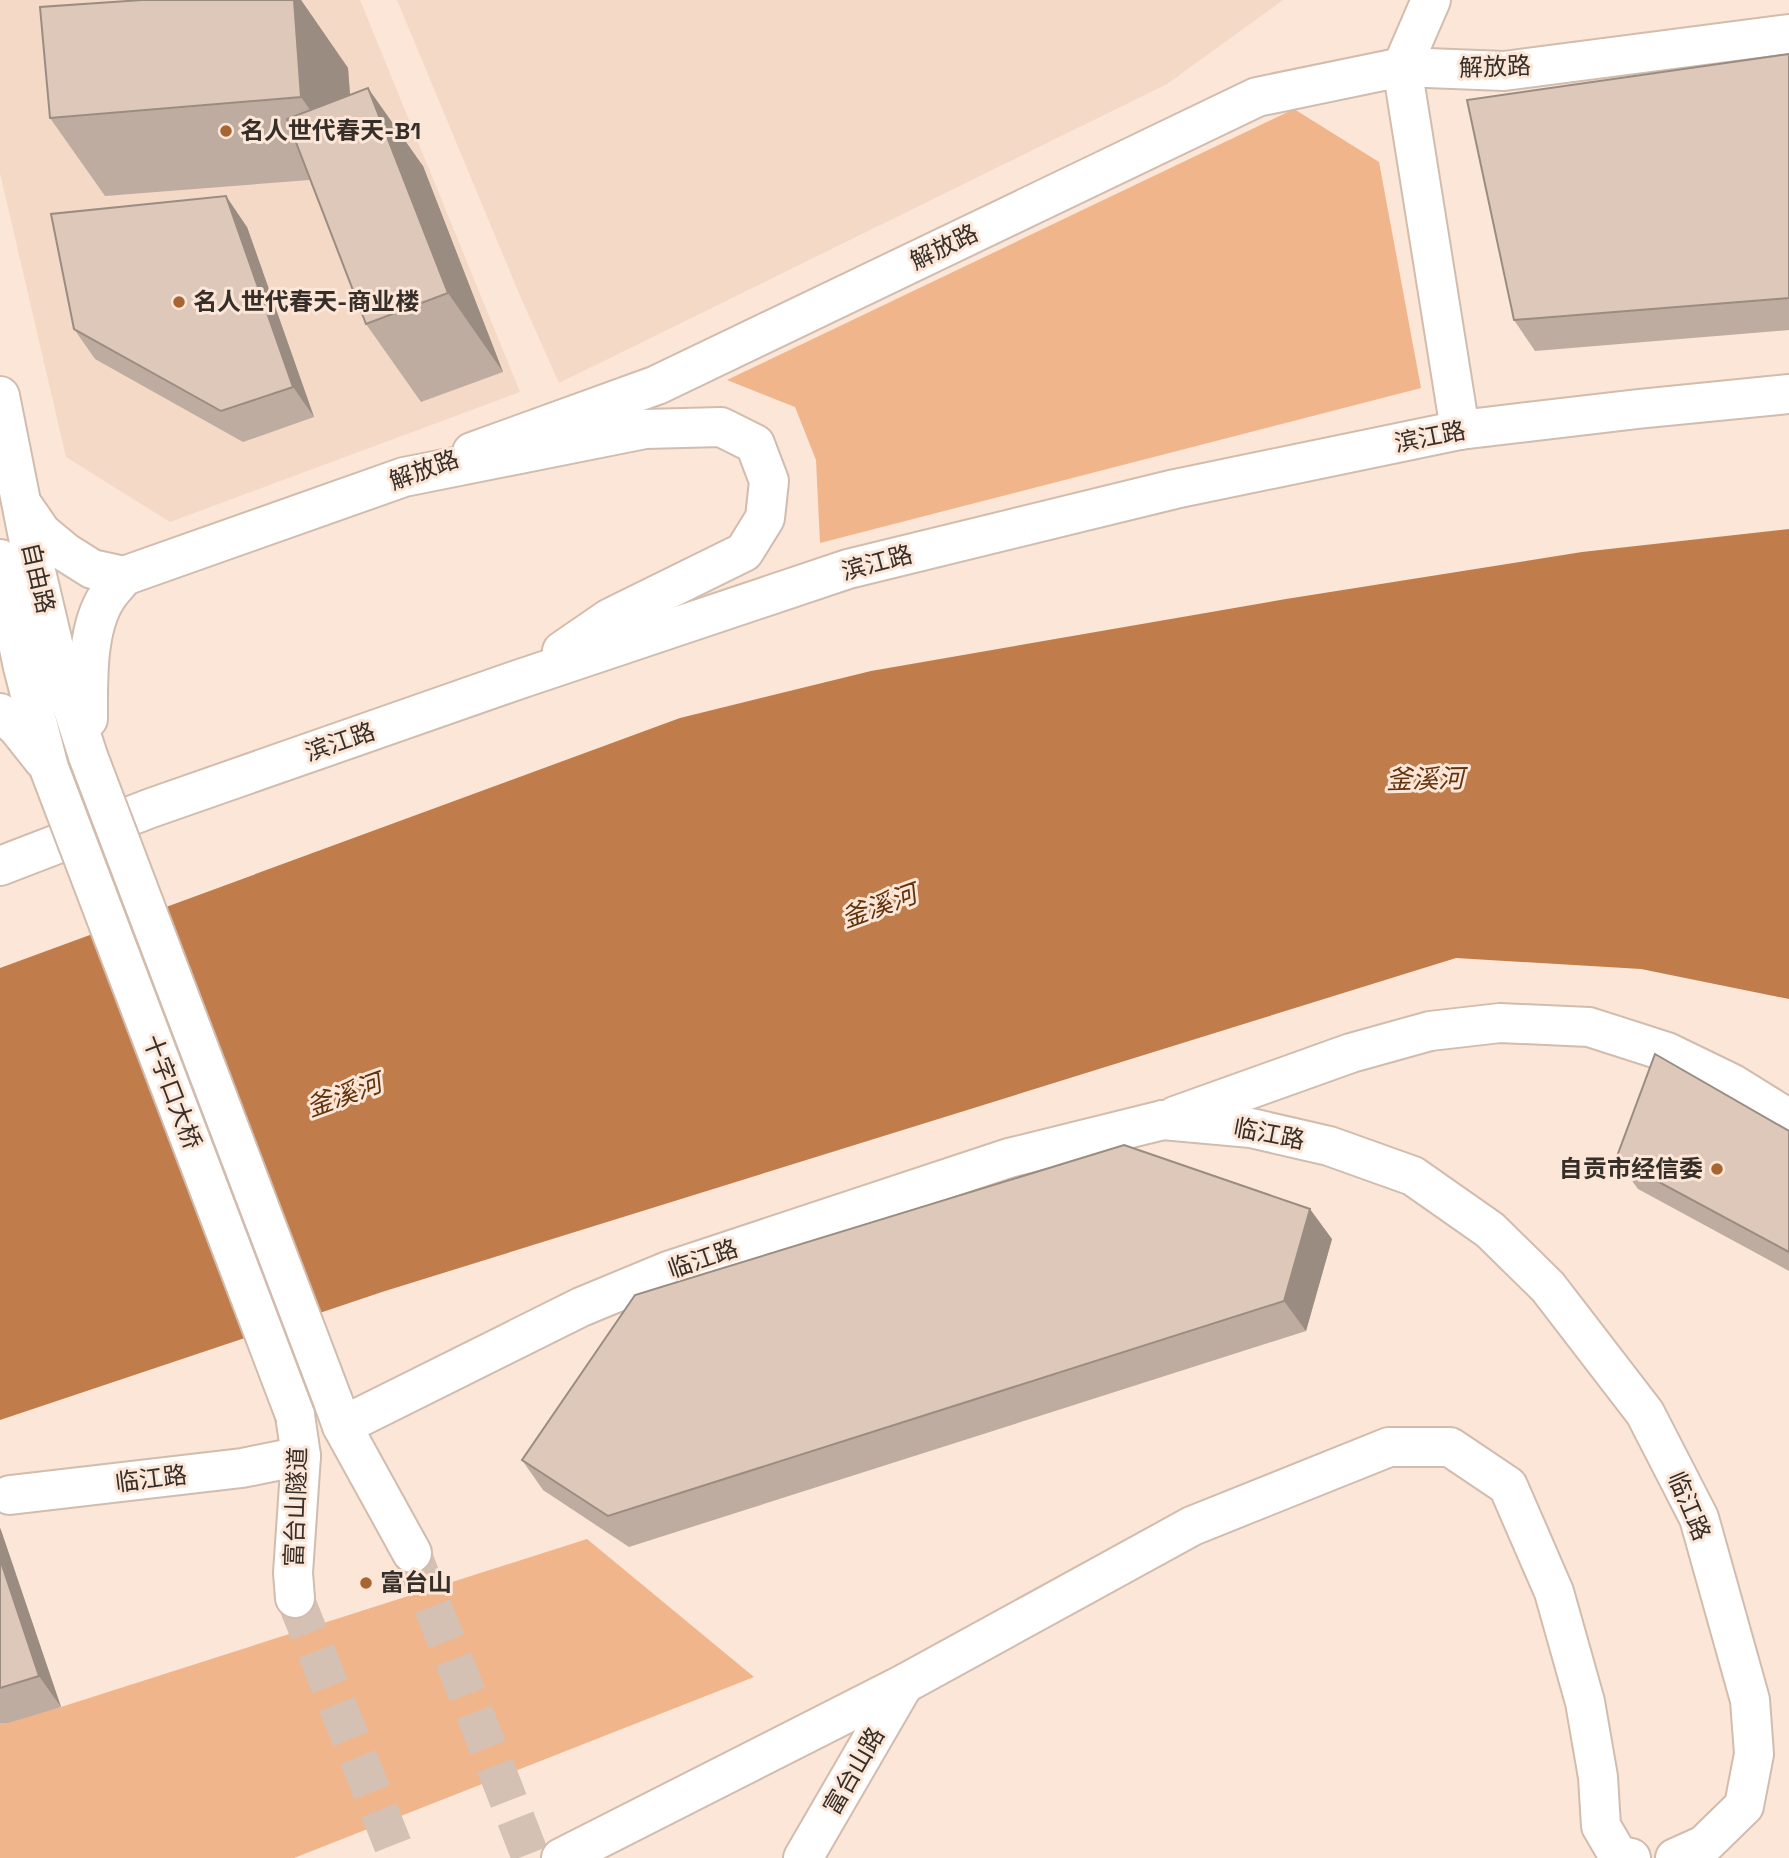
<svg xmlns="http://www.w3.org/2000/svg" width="1789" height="1858" viewBox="0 0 1789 1858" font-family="'Space Grotesk','Noto Sans SC',sans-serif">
  <rect width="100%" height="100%" fill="#fbe6d7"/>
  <!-- built -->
  <g fill="#f4d9c6">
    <polygon points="0,0 360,0 520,392 170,522 66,457 0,173"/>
    <polygon points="397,0 1283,0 1167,84 559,383 521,298"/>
  </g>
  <!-- green -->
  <g fill="#f0b58b">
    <polygon points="1294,109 1379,162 1421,388 820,543 816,460 795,407 727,380"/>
    <polygon points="587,1539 754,1677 294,1858 0,1858 0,1723 61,1707"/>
  </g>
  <!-- water -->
  <polygon fill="#c07c4a" points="1789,529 1789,999 1641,969 1456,958 382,1292 0,1420 0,968 680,718 871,671 1286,599 1582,552"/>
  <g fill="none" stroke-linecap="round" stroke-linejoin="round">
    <!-- secondary-tunnel -->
    <g stroke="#d4c1b4" stroke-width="38" stroke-dasharray="38 19" stroke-linecap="butt">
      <polyline points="412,1553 531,1858"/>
      <polyline points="295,1598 398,1858"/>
    </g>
    <!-- minor casing -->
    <g stroke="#d1bcae" stroke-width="42">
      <g id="minor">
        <polyline points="1431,0 1402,67 1460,430"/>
        <polyline points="472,452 657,385 1257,97 1402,67 1504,71 1789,34"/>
        <polyline points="1175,1116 1351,1053 1430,1031 1500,1023 1589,1027 1667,1052 1733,1084 1789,1119"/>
        <polyline points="1163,1120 1251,1128 1329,1146 1413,1176 1490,1230 1548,1287 1645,1413 1699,1518 1750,1700 1754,1754 1744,1806 1704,1845 1675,1858"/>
        <polyline points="561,1858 904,1684 1192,1526 1389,1447 1450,1447 1508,1486 1554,1592 1585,1702 1598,1777 1601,1826 1618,1855 1631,1858"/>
        <polyline points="803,1858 904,1684"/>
      </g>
    </g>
    <!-- tertiary casing -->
    <g stroke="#d1bcae" stroke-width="42">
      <g id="tertiary">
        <polyline points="342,1426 581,1307 668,1271 1009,1158 1163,1120"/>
        <polyline points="10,1495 242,1468 301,1456"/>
      </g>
    </g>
    <!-- secondary casing -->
    <g stroke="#d1bcae" stroke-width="42">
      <g id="secondary">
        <polyline points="0,396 29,542 56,656 88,756"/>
        <path d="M24,507l18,26 23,19 27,17 32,7c-5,7 -12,13 -17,21 -21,32 -19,85 -19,122"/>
        <polyline points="0,559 23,667 49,768"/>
        <polyline points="124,576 404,477 645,429 721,427 755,444 769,481 765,518 744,552 610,618 562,651"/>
        <polyline points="0,713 17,727 44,761"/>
        <polyline points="0,866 151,808 520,679 848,569 1175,489 1460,430 1638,409 1789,394"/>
        <polyline points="333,1401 342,1426 412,1553"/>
        <polyline points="295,1598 293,1573 301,1456 295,1415"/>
      </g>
    </g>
    <!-- minor -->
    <use href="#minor" stroke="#fff" stroke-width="38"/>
    <!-- tertiary -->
    <use href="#tertiary" stroke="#fff" stroke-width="38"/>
    <!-- secondary -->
    <use href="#secondary" stroke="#fff" stroke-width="38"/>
    <!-- secondary-bridge casing -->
    <g stroke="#d1bcae" stroke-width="42" stroke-linecap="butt">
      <g id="secondary-bridge">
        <polyline points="88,756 333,1401"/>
        <polyline points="49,768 295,1415"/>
      </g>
    </g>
    <!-- secondary-bridge -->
    <use href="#secondary-bridge" stroke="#fff" stroke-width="38"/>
  </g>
  <!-- wall -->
  <g fill="#beaca0">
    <polygon points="142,0 301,0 348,68 350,95 423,166 503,372 421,402 366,324 310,180 105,196 50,118"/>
    <polygon points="1789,54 1789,330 1535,351 1514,320"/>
    <polygon points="247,227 314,417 243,442 95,359 74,329"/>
    <polygon points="1789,1131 1789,1271 1638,1189 1616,1159"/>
    <polygon points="1332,1239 1306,1331 629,1547 543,1490 522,1460"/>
    <polygon points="0,1528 61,1707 8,1723 0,1723"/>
  </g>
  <!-- shaded-wall -->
  <g fill="#9b8c82">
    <polygon points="294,0 301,0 348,68 356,176 301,97"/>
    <polygon points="368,88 423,166 503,372 448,293"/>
    <polygon points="226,196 247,227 314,417 293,387"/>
    <polygon points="1310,1209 1332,1239 1306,1331 1284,1301"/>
    <polygon points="0,1528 1,1530 61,1707 39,1676 0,1559"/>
  </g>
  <!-- building -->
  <g fill="#ddc8ba" stroke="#9b8c82" stroke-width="2">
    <polygon points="142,0 294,0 301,97 50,118 40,7"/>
    <polygon points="1789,54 1789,298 1514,320 1467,100"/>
    <polygon points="368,88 448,293 366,324 287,119"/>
    <polygon points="226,196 293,387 221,411 74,329 51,214"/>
    <polygon points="1655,1054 1789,1131 1789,1252 1616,1159"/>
    <polygon points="1124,1145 1310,1209 1284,1301 608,1516 522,1460 635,1295"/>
    <polygon points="0,1559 39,1676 0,1688"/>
  </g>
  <!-- markers -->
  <g fill="#a76531" stroke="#fbe6d7" stroke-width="2.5">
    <circle cx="226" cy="131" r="7"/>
    <circle cx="179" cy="302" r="7"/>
    <circle cx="1717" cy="1169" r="7"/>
    <circle cx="366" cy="1583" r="7"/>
  </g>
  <g text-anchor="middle" stroke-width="6" stroke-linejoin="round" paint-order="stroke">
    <!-- street labels -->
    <g font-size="24" fill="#362e28" stroke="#fbe6d7">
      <text transform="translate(1495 67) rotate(-2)" y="8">解放路</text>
      <text transform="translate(944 247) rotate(-26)" y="8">解放路</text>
      <text transform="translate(1430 437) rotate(-11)" y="8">滨江路</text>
      <text transform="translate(424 470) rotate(-20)" y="8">解放路</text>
      <text transform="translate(877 563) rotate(-15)" y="8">滨江路</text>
      <text transform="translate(38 578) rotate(77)" y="8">自由路</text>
      <text transform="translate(340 742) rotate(-19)" y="8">滨江路</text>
      <text transform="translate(172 1092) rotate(69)" y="8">十字口大桥</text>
      <text transform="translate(1269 1134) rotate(11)" y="8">临江路</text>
      <text transform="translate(703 1259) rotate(-19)" y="8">临江路</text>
      <text transform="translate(151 1479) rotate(-7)" y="8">临江路</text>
      <text transform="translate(1689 1506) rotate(67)" y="8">临江路</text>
      <text transform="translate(296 1507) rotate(-88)" y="8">富台山隧道</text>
      <text transform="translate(854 1771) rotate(-60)" y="8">富台山路</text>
    </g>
    <!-- poi labels -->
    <g font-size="24" font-weight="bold" fill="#362e28" stroke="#fbe6d7" text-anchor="start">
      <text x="240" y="139">名人世代春天-B1</text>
      <text x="193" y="310">名人世代春天-商业楼</text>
      <text x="1703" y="1177" text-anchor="end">自贡市经信委</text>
      <text x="380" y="1591">富台山</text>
    </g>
    <!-- water labels -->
    <g font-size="26" font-style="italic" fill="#61330c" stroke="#fbe6d7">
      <text transform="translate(1425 779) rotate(-1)" y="9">釜溪河</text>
      <text transform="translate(879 906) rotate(-20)" y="9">釜溪河</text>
      <text transform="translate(344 1095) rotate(-20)" y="9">釜溪河</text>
    </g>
  </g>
</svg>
